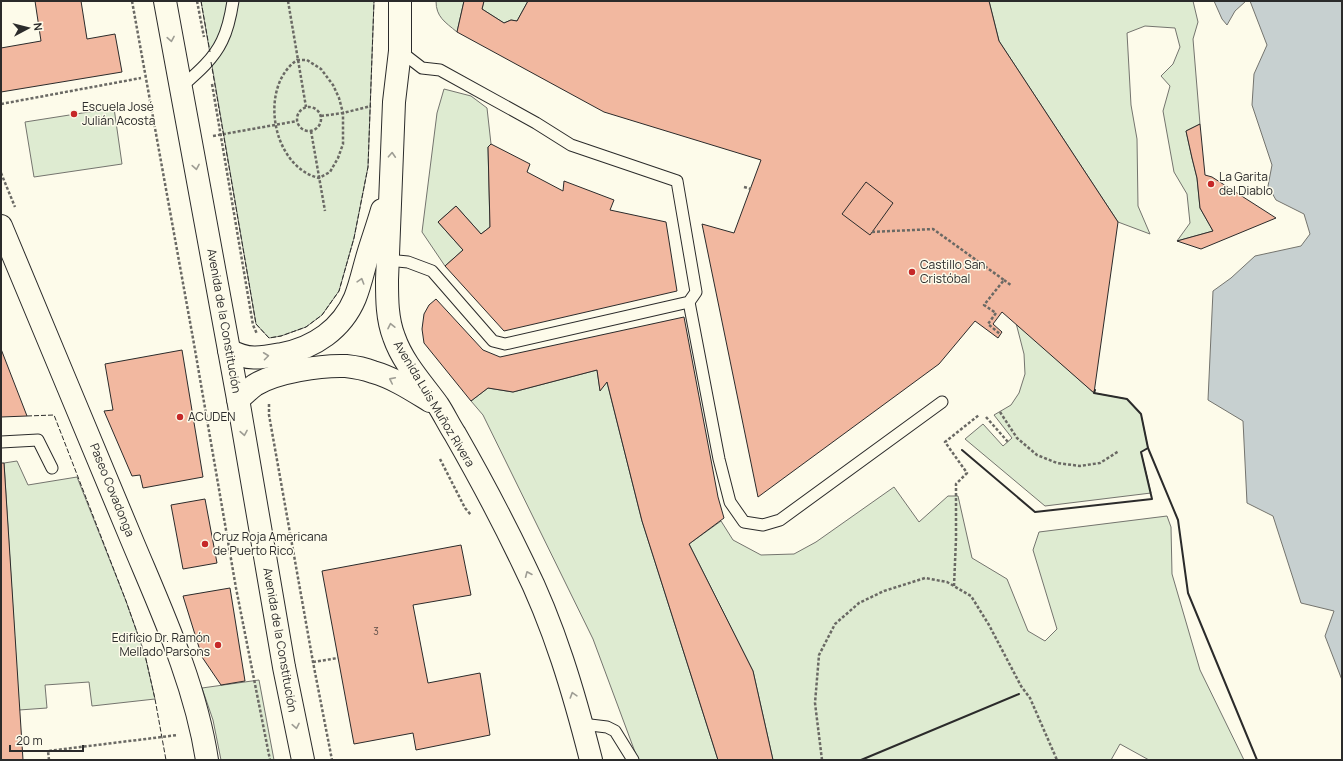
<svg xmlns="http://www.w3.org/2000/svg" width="1343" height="761" viewBox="0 0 1343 761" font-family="Manrope,sans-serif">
  <rect width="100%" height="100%" fill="#fdfbea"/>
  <!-- green -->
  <g fill="#deebd1" stroke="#74746e">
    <polygon points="201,1 374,1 368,167 354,238 339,291 322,315 306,327 281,336 269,338 256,324"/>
    <path d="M436,1h28l-7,31c-12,-10 -21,-15 -21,-31z"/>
    <polygon points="484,1 528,1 517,21 511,20 504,23 482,9"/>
    <polygon points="989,1 1193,1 1198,22 1193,39 1200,124 1186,131 1192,158 1197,178 1200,208 1213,231 1177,241 1190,223 1187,194 1174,172 1163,111 1170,86 1161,76 1173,64 1180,47 1175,28 1145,26 1127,33 1131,105 1137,139 1138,206 1150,234 1118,222 999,41"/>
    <polygon points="444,89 471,96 487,108 491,144 488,147 490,227 481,234 456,206 438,222 463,250 445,266 422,232 437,113"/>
    <polygon points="114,108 122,164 34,177 25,122"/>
    <polygon points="1016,323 1094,393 1127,399 1141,414 1148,448 1141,452 1151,493 1045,506 965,439 983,424 1003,446 1012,438 994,415 1011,405 1019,393 1025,374 1024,354"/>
    <polygon points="597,370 600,390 607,382 642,521 718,760 638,760 593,639 483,415 471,401 488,388 513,392"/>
    <polygon points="17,461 28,485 77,477 126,601 145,655 155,699 92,706 89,682 45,685 47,708 19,710 4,463"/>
    <polygon points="894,487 919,522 948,496 958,496 972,558 1007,579 1028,631 1045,641 1057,629 1033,550 1039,532 1167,516 1171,527 1172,574 1200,670 1244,760 1149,760 1120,744 1111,760 773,760 753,671 689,544 721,521 733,540 761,555 794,554 816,542"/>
    <polygon points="259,680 274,760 221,760 213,720 202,688"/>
  </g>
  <!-- water -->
  <g fill="#c7d0d0" stroke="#74746e">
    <polygon points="1214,1 1246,1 1235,11 1227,25 1222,19"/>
    <polygon points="1250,1 1342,1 1342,680 1325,636 1334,611 1301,603 1273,516 1247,503 1243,421 1208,400 1213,291 1231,278 1255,256 1301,246 1310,234 1304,214 1276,200 1268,186 1272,165 1252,105 1254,74 1267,45"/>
  </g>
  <!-- building -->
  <g fill="#f2b8a0" stroke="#2b2b2b">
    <polygon points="35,1 81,1 87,39 115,34 122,72 1,92 1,48 41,41"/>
    <polygon points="464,1 484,1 482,9 504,23 511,20 517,21 528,1 989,1 999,41 1118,222 1094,393 1002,312 993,324 1002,332 998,338 975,321 939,364 758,497 702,224 734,233 761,160 604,112 457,32"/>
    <polygon points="1200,124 1205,175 1212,177 1276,218 1201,249 1177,241 1213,231 1200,208 1197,178 1192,158 1186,131"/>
    <polygon points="491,144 530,164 527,172 563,191 564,181 614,200 610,210 666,222 677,291 504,331 445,266 463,250 438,222 456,206 481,234 490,227 488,147"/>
    <polygon points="866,182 893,203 870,235 842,214"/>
    <polygon points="436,299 483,350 500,357 684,317 718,497 724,518 689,544 753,671 773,760 718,760 642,521 607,382 600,391 597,370 513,392 488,388 471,401 424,343 422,329 424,314 429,305"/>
    <polygon points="1,349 27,416 1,417"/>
    <polygon points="182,350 203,477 143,488 140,475 132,476 104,411 113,410 105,364"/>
    <polygon points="1,463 4,463 23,760 1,760"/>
    <polygon points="205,499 217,563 183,569 171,505"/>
    <polygon points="461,545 471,595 413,605 428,683 480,673 490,735 416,750 413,733 354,744 322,571"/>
    <polygon points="230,588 245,681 221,685 202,657 183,596"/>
  </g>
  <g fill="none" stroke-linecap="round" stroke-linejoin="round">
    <!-- service casing -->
    <g stroke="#2b2b2b" stroke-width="13">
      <g id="service">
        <path d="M180,88c16,-14 33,-28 42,-47 6,-12 9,-27 11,-40"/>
        <polyline points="387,260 408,262 432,271 493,341 505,344 689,302 696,292 677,181 571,145 536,123 440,70 422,68 400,51"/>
        <polyline points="689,302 719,459 730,502 744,522 763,525 780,520 942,402"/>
        <polyline points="1,442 38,440 52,468"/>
        <polyline points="582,724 607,727 615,731 633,760"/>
      </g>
    </g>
    <!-- tertiary casing -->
    <g stroke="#2b2b2b" stroke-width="24">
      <path id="tertiary" d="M1,226c43,104 87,208 130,312 30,72 64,144 76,222"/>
    </g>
    <!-- primary casing -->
    <g stroke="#2b2b2b" stroke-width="24">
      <g id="primary">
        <polyline points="165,1 238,399 284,667 303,760"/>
        <path d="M400,1v50l-6,51 -7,178c0,19 0,39 7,57 9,26 28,46 44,68 6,9 11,20 17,29 24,42 47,85 68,129 31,62 51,130 68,197"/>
        <path d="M229,350c19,11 32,8 53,4 32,-6 60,-25 73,-56 6,-15 9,-31 14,-47 4,-13 9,-27 13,-41"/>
        <path d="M238,399c6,-4 11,-10 17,-14 21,-13 66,-20 91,-19 9,1 19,3 27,6 21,6 39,18 57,29"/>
      </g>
    </g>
    <!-- path -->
    <g stroke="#6a6964" stroke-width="2.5" stroke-dasharray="3 2" stroke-linecap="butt">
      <polyline points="132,1 194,344 236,588 270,760"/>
      <polyline points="197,1 204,37"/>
      <polyline points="288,1 306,107"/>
      <path d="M297,60h10l14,9 12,16 6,13 4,15v31l-5,14 -8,14 -11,6c-47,-11 -61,-91 -22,-118z"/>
      <polyline points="212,84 253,325 257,334"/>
      <polyline points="1,104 141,78"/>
      <circle cx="309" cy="119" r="12"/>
      <polyline points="321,116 343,113 371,106"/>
      <polyline points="311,131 325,211"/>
      <polyline points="213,136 297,121"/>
      <polyline points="1,173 15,207"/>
      <polyline points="744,187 751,189"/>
      <polyline points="872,232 933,229 1004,280 984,305 996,313 988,324 1000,334"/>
      <polyline points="1004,280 1012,286"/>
      <polyline points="269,404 269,415 313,662 332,760"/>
      <polyline points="1000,412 1017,438 1037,455 1057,463 1080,466 1100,463 1119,451"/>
      <polyline points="986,417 1008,442"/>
      <polyline points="440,459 465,508 471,515"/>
      <polyline points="954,586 956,539 956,484 967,473 945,442 979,415"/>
      <polyline points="313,662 338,658"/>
      <polyline points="49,760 48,751 178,735"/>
      <polyline points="822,760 815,703 819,655 835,624 859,603 884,591 925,578 947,582 971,596 989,625 1021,686 1030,698 1057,760"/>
    </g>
    <!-- service -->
    <use href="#service" stroke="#fdfbea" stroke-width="11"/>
    <!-- tertiary -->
    <use href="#tertiary" stroke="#fdfbea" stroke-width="22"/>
    <!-- primary -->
    <use href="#primary" stroke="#fdfbea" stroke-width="22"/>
    <!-- fence -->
    <g stroke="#2b2b2b" stroke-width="1" stroke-dasharray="5 2" stroke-linecap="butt">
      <polyline points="201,1 210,52"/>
      <polyline points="211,62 256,324 269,338 281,336 306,327 322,315 339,291 354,238 368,167 374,1"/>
      <polyline points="27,416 54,415 126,601 145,655 155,699 166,760"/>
    </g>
    <!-- wall -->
    <g stroke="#2b2b2b" stroke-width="2">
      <polyline points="1095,390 1094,393 1127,399 1141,414 1148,448 1178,520 1188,593 1257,760"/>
      <polyline points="962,450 1035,512 1152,499 1141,452 1148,448"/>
      <polyline points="861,760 1019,694"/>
    </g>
  </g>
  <!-- one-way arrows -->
  <defs><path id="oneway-chevron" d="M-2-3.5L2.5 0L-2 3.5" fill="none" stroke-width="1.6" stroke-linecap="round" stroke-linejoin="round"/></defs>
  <g stroke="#9e9d94">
    <use href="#oneway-chevron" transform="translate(171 39) rotate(80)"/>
    <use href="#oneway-chevron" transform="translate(392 155) rotate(-87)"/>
    <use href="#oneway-chevron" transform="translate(196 167) rotate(80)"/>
    <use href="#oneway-chevron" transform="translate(361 281) rotate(-73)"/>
    <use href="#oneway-chevron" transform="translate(391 326) rotate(-102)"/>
    <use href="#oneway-chevron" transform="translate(266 356) rotate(-7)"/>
    <use href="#oneway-chevron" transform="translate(392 380) rotate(-154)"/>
    <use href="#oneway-chevron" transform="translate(244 433) rotate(80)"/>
    <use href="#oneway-chevron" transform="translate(528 574) rotate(-113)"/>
    <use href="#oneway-chevron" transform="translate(573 695) rotate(-107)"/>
    <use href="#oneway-chevron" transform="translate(296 726) rotate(79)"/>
  </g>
  <!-- markers -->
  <g fill="#c62828" stroke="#fdfbea" stroke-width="1.5">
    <circle cx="74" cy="114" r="4"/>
    <circle cx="1211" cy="184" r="4"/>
    <circle cx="912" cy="272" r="4"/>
    <circle cx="180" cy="417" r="4"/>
    <circle cx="205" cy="544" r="4"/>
    <circle cx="218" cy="645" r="4"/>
  </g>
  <g text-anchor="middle" stroke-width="3" stroke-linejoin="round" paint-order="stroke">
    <!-- number labels -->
    <g font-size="10" fill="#5d4e48">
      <text x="376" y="635">3</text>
    </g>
    <!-- poi labels -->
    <g font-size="12" fill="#2b2b2b" stroke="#fdfbea" text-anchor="start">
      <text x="82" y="111">Escuela José<tspan x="82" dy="14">Julián Acosta</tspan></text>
      <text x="1219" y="181">La Garita<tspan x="1219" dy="14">del Diablo</tspan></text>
      <text x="920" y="269">Castillo San<tspan x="920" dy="14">Cristóbal</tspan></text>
      <text x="188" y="421">ACUDEN</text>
      <text x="213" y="541">Cruz Roja Americana<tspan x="213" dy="14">de Puerto Rico</tspan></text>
      <text x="210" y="642" text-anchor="end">Edificio Dr. Ramón<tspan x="210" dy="14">Mellado Parsons</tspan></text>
    </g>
    <!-- street labels -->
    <g font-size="12" fill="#2b2b2b" stroke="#fdfbea">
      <text transform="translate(224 321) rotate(80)" y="4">Avenida de la Constitución</text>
      <text transform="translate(434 404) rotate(59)" y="4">Avenida Luis Muñoz Rivera</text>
      <text transform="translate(112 490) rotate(68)" y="4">Paseo Covadonga</text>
      <text transform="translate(280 640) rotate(80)" y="4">Avenida de la Constitución</text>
    </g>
  </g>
  <!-- border -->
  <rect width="1343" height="761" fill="none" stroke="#2b2b2b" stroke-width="4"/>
  <!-- north arrow -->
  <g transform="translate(28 28) rotate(83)" stroke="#fdfbea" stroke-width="3" paint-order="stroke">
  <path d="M0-3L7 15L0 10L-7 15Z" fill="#2b2b2b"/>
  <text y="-6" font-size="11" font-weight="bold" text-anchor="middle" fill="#2b2b2b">N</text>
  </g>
  <!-- scale -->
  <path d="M10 745v6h73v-6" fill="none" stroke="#2b2b2b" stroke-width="2"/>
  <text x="16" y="745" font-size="12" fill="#2b2b2b" stroke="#fdfbea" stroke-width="3" paint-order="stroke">20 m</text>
</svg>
